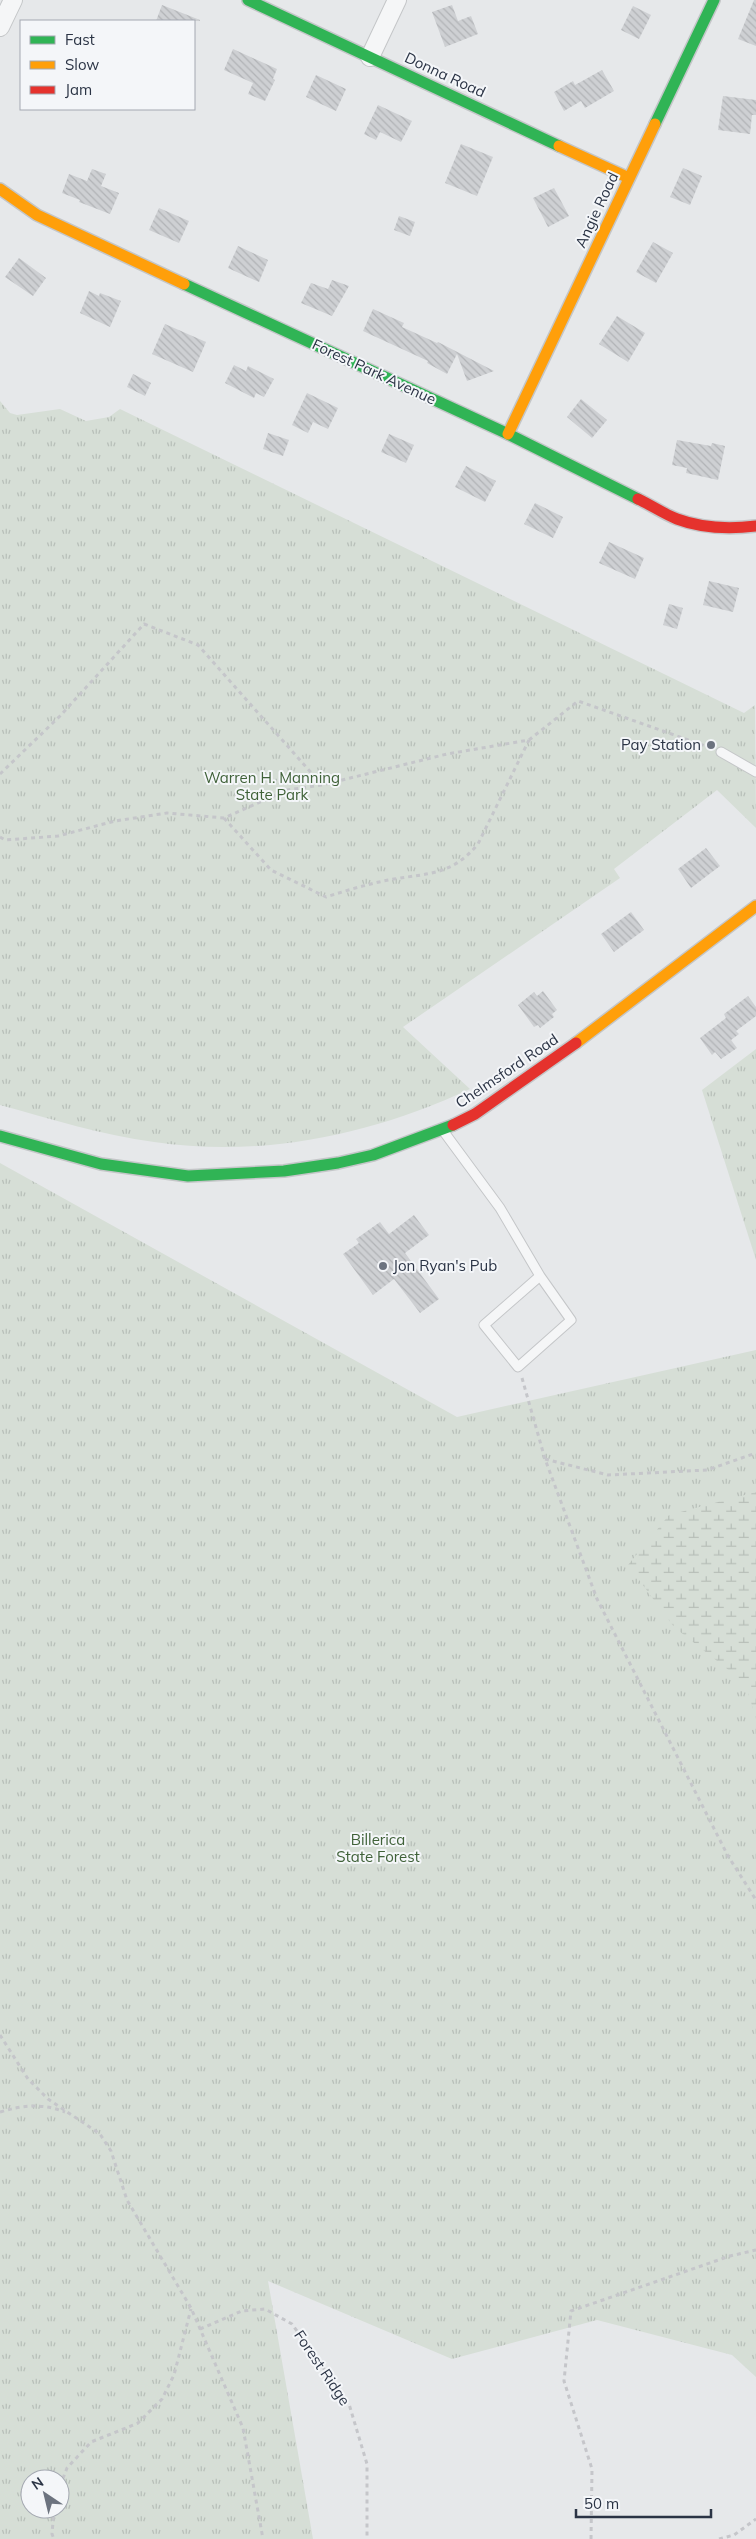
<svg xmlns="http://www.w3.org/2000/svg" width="756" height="2539" viewBox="0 0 756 2539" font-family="Mulish,sans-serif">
  <defs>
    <pattern id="grass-tufts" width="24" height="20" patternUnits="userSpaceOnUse" patternTransform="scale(1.25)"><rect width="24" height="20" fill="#d6ded6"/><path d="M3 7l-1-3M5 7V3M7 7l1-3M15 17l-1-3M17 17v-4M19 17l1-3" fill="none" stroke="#b8bfb9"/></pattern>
    <pattern id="wetland-marsh" width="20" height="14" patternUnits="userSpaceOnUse" patternTransform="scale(1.25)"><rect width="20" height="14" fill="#d6ded6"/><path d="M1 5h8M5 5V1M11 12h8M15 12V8" fill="none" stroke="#b8bfb9"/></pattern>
    <pattern id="building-back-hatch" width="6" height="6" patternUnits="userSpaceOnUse" patternTransform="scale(1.25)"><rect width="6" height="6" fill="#ced0d3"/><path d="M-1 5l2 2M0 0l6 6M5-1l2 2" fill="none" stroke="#b1b3b6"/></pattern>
  </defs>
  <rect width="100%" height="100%" fill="#e6e8ea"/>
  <!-- grass -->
  <g fill="url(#grass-tufts)" fill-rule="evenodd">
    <path d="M0,401l10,12 7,2 43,-6 26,12 23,-4 11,-8 624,304 11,-8 1,123 -39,-38 -103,79 6,9 -217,149 67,62c-99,46 -207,69 -316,53 -52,-7 -103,-23 -154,-37z"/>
    <polygon points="756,1049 756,1260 702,1090"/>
    <path d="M0,1163l457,254 299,-67v1027l-24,-22 -135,-35 -145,39 -184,-78 45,258h-313zM30,2479h30v30h-30z"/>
  </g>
  <!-- wetland -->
  <polygon fill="url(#wetland-marsh)" points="756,1492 756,1719 745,1683 674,1627 628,1565 669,1515"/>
  <!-- building -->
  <g fill="url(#building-back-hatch)">
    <polygon points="754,0 756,0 756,46 738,39"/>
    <polygon points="162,5 200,20 200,21 156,21"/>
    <polygon points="452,5 458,21 471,16 478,34 445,47 432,12"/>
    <polygon points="633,6 651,15 639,39 621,30"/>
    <polygon points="233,49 277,69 273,79 275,80 265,101 248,94 253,83 224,70"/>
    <polygon points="602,70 614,91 585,108 581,101 564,111 554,92 573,81 575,85"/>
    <polygon points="316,75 346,89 336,111 306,97"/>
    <polygon points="723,96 756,100 756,115 752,115 750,134 718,130"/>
    <polygon points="378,105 412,121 401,142 380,132 376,140 364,134"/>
    <polygon points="461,144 493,157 477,196 445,183"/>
    <polygon points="683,168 702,176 690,205 670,197"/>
    <polygon points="92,169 106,174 101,186 119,193 110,214 79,202 80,200 62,193 69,174 87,181"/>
    <polygon points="554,188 569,216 548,227 533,198"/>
    <polygon points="159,208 189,221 179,243 149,230"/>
    <polygon points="399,216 415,222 410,236 394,230"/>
    <polygon points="653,242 673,253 656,283 636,272"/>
    <polygon points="238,246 268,260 259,282 228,268"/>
    <polygon points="19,258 46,278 33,296 5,277"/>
    <polygon points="332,280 349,286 332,316 301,303 311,283 328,289"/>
    <polygon points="89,291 99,296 100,293 121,301 110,327 80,313"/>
    <polygon points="373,309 404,323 402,327 437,343 438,342 494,371 467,381 457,354 447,374 427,363 428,361 363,331"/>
    <polygon points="617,316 645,333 628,362 599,344"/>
    <polygon points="165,324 206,342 193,372 152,354"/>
    <polygon points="234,365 246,371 248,366 274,379 264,397 256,393 254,398 225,383"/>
    <polygon points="133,374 151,383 145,396 127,387"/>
    <polygon points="307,393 338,408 328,429 313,422 308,433 292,425"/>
    <polygon points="581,399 607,420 592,438 567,417"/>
    <polygon points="268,433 289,440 283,456 263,449"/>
    <polygon points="389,434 414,445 406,463 381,452"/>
    <polygon points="677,440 711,446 712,443 725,446 718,480 686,473 687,468 672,465"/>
    <polygon points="466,466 496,481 485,502 455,487"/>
    <polygon points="535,503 563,517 553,538 524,524"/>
    <polygon points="609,542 644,558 635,579 599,563"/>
    <polygon points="709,581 739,588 733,612 703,605"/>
    <polygon points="669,604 683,608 677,629 663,625"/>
    <polygon points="706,848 720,866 691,888 678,869"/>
    <polygon points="631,912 644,930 614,952 601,934"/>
    <polygon points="543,991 557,1010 552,1014 554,1017 540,1028 538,1025 534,1027 518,1005 534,992 537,996"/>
    <polygon points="748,996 756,1007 756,1016 736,1031 739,1034 731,1040 737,1048 721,1059 715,1052 712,1055 700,1038 726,1018 724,1014"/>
    <polygon points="414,1215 429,1235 405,1253 439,1299 420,1313 394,1279 373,1295 343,1254 359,1243 356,1239 380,1222 389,1234"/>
  </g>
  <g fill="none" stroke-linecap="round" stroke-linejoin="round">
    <!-- lane casing -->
    <g stroke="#c4c6c8" stroke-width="11">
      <g id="lane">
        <polyline points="721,752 756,772"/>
        <polyline points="444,1132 500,1208 540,1276 571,1320 518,1367 484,1325 540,1276"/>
      </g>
    </g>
    <!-- street casing -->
    <g stroke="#c4c6c8" stroke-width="20">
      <g id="street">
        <polyline points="0,27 13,0"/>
        <polyline points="370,57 397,0"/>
      </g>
    </g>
    <!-- fast casing -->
    <g stroke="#c4c6c8" stroke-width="14">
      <g id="fast">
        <polyline points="248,0 559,146"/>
        <polyline points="655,124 714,0"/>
        <polyline points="184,284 508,434 638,499"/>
        <polyline points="0,1136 101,1164 188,1176 284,1171 338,1163 373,1155 453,1125"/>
      </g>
    </g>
    <!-- slow casing -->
    <g stroke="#c4c6c8" stroke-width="14">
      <g id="slow">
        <polyline points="559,146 629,178"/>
        <polyline points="0,189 37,215 184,284"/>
        <polyline points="508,434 655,124"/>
        <polyline points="576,1043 756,906"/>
      </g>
    </g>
    <!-- jam casing -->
    <g stroke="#c4c6c8" stroke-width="14">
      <g id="jam">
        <path d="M638,499c13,6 26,15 39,20 24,9 54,10 79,7"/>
        <polyline points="453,1125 475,1114 576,1043"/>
      </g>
    </g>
    <!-- path -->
    <g stroke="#c5c6ca" stroke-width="3" stroke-dasharray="4 4" stroke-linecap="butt">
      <polyline points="0,774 60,716 144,624 198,645 322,785"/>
      <path d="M224,818l47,52 55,27c22,-7 45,-14 68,-18 36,-6 58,-4 84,-35l51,-104"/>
      <polyline points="0,837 5,840 58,836 115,821 167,813 224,818 287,790 322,785 447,754 529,740 578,701 711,748"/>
      <polyline points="522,1378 545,1459 597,1599 728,1856 756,1900"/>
      <polyline points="545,1459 608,1475 707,1470 756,1453"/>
      <polyline points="0,2035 28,2079 48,2099 100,2134 111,2151 127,2200 191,2308 243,2428 263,2539"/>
      <path d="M0,2112c24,-7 41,-9 65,0"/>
      <polyline points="200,2329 242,2311 265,2309 292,2324 349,2404 367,2464 367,2539"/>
      <polyline points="60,2486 67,2468 91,2442 138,2423 162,2399 174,2375 191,2309"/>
      <polyline points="54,2509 52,2534 54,2539"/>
      <polyline points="591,2539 592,2469 564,2381 571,2311 730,2256 756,2250"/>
      <polyline points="719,2539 734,2535 756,2519"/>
    </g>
    <!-- lane -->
    <use href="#lane" stroke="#f5f6f7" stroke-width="9"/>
    <!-- street -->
    <use href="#street" stroke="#f5f6f7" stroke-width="18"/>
    <!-- fast -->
    <use href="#fast" stroke="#30b455" stroke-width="11"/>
    <!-- slow -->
    <use href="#slow" stroke="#ff9f0a" stroke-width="11"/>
    <!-- jam -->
    <use href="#jam" stroke="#e5322d" stroke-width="11"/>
  </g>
  <!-- markers -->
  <g fill="#6c737f" stroke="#f4f6f9" stroke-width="2">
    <circle cx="711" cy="745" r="5"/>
    <circle cx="383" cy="1266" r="5"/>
  </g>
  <g text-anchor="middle" stroke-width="4" stroke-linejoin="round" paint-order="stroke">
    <!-- street labels -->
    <g font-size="15" fill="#2b3445" stroke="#f4f6f9">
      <text transform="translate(445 75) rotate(25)" y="5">Donna Road</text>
      <text transform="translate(597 210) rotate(-65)" y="5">Angie Road</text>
      <text transform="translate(374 372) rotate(25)" y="5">Forest Park Avenue</text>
      <text transform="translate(507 1071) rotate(-34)" y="5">Chelmsford Road</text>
      <text transform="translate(322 2368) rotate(56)" y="5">Forest Ridge</text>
    </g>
    <!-- poi labels -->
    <g font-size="15" fill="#2b3445" stroke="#f4f6f9" text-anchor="end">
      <text x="701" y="750">Pay Station</text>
      <text x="393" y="1271" text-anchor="start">Jon Ryan's Pub</text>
    </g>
    <!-- park labels -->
    <g font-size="15" fill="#3f6138" stroke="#f4f6f9">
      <text x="272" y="783">Warren H. Manning<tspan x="272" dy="17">State Park</tspan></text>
      <text x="378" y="1845">Billerica<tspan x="378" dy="17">State Forest</tspan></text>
    </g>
  </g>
  <!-- legend -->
  <rect x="20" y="20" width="175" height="90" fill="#f4f6f9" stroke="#a4a8b1"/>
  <rect x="30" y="36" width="25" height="8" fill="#30b455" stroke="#a4a8b1"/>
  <text x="65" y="45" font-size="15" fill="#2b3445">Fast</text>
  <rect x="30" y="61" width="25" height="8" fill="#ff9f0a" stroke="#a4a8b1"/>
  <text x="65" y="70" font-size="15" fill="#2b3445">Slow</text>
  <rect x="30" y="86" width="25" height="8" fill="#e5322d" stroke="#a4a8b1"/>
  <text x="65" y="95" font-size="15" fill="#2b3445">Jam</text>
  <!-- north arrow -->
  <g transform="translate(45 2494) rotate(325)"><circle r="24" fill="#f4f6f9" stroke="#a4a8b1"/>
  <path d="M0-4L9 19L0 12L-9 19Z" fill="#6c737f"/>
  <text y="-8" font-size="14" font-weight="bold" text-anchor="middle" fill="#2b3445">N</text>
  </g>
  <!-- scale -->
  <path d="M576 2509v8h135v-8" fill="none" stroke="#2b3445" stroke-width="2.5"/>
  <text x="584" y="2509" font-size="15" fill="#2b3445" stroke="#f4f6f9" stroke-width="4" paint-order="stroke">50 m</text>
</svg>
